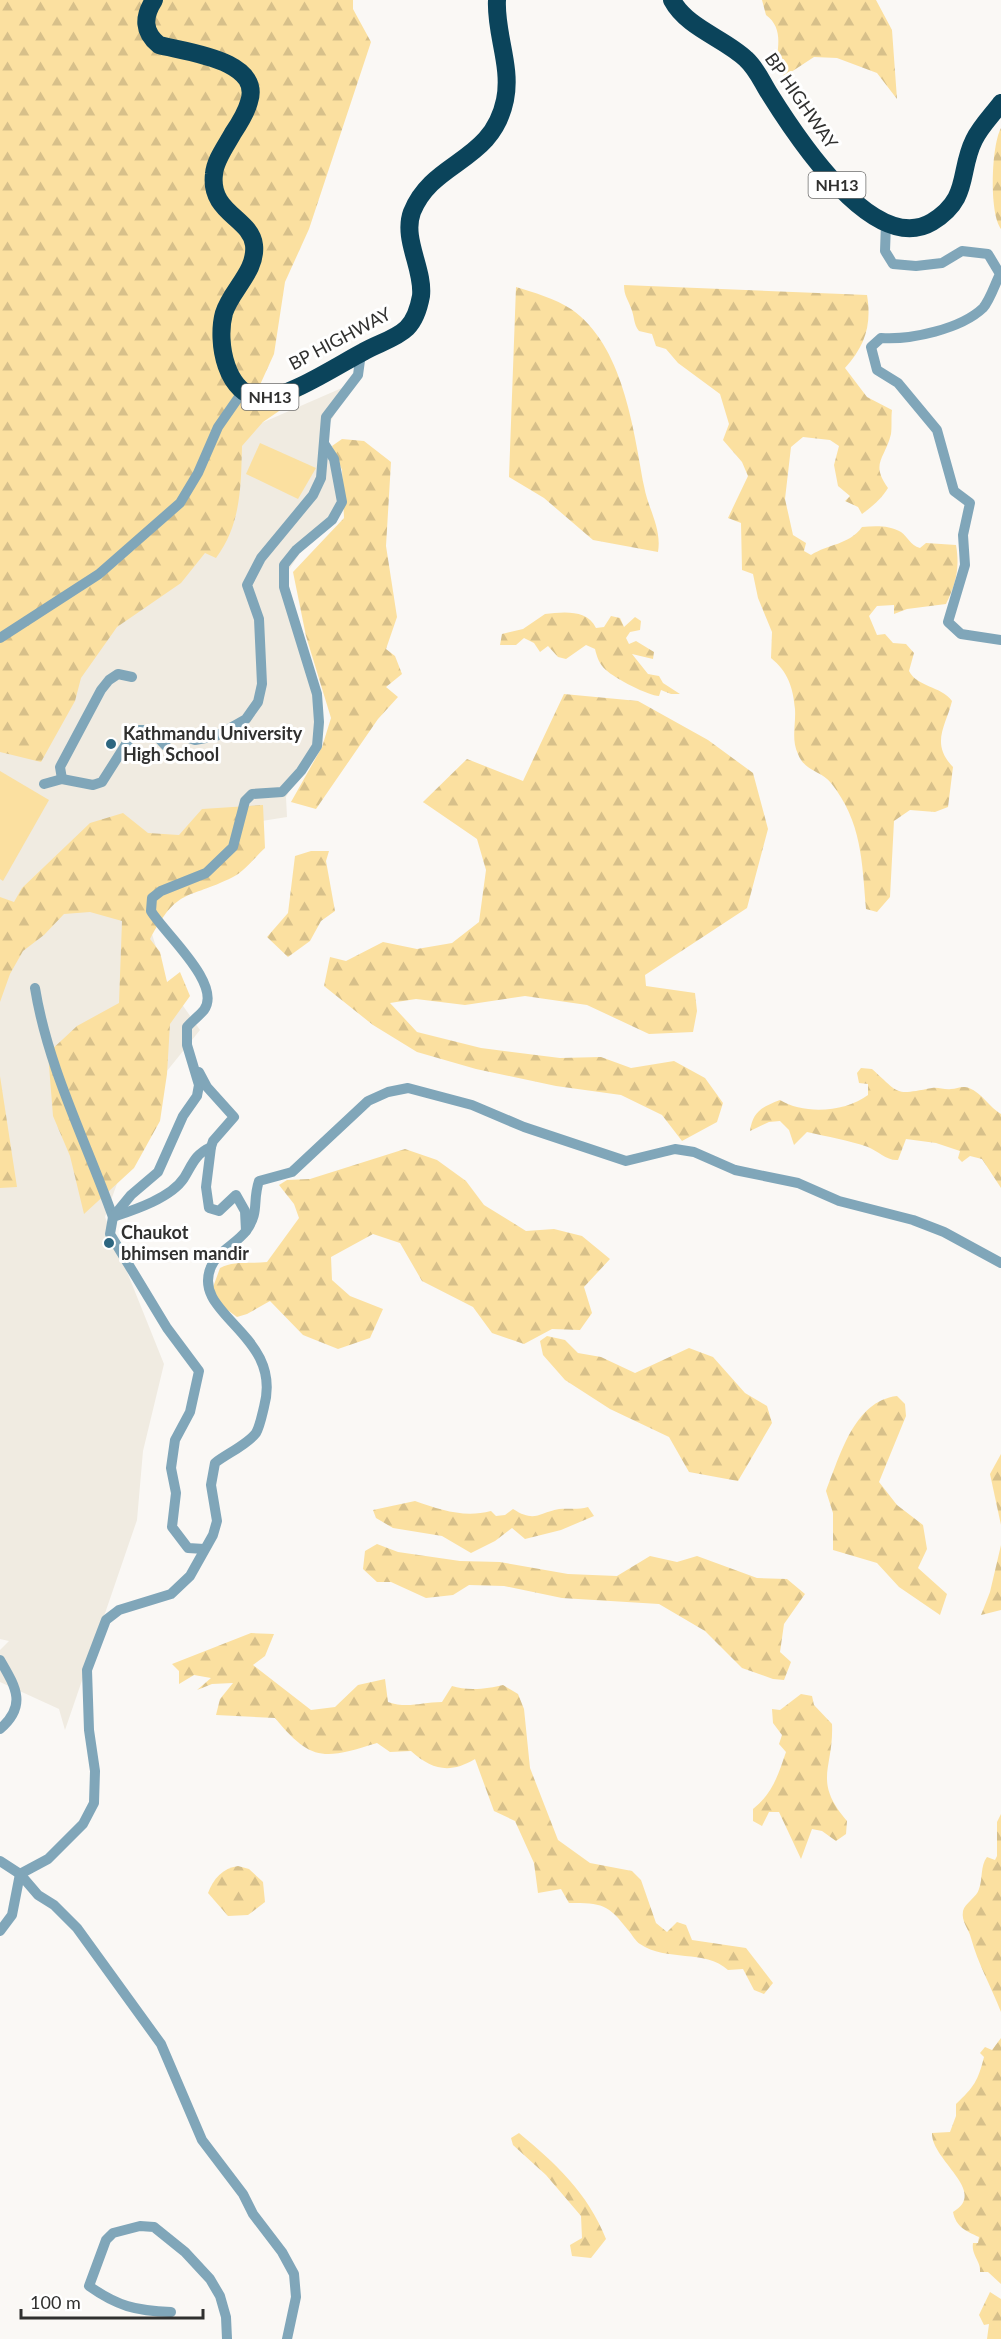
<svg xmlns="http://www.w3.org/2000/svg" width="1001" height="2339" viewBox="0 0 1001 2339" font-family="Lato,sans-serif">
  <defs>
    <pattern id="forest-firs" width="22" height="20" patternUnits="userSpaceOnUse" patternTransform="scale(1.5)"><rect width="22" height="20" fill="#fbe0a0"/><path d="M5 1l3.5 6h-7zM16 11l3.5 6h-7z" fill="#d7c08a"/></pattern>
  </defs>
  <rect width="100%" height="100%" fill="#faf8f5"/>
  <!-- built -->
  <polygon fill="#f0ebe1" points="351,384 326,430 339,508 302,550 284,577 322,730 286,797 287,817 225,827 145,911 167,983 200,1030 150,1092 105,1217 164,1364 143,1451 137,1520 65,1730 59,1709 0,1682 0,1650 9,1641 0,1639 0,641 225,439"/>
  <!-- forest -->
  <g fill="url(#forest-firs)">
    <path d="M0,0h353v9l18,33 -62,187 -24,53 -11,72 -25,55 68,-24 -54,37 -21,24c-1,40 -1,79 -26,112l-11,-5 -24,30 -64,44 -36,51 -6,23 -34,61 -41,-10z"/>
    <path d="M762,0h114l16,30 5,69 -20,-26 -40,-15 -23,-1 -29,19 -10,-4c2,-21 10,-43 -9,-57z"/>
    <path d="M1001,128v101c-12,-15 -10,-83 0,-101z"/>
    <path d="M624,285l243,10c5,30 -2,51 -22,73l22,29 25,13c-1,7 0,17 -1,24 -6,25 -21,29 -3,54 -6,10 -16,19 -26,26l-4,-7 -13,-6 5,-5 -12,-10 -4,-21 5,-19 -9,-6 -27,-3 -12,10 -6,52 8,36 13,8 -2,8 7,4c17,-11 38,-10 51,-28 13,-1 27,-2 39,5 7,5 9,13 19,16l6,-5 30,2c4,23 0,39 -10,59l-39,5 -13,5v-9l-17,1 -8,10 8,19 8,-1 8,9 13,1 8,9 -5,18c8,16 32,15 43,30 -6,25 -22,42 1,66l-5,40 -13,5 -25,-2 -16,11 -4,76 -13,15 -11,-3c-4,-47 -4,-87 -35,-126 -9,-12 -27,-12 -33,-29 -7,-15 -2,-29 -3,-45 -2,-22 -7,-37 -24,-51l1,-26 -14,-34 -5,-24 -11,-4 -1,-47 -13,-5 20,-42 -6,-14 -19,-22 6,-16 -9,-30 -42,-31 -12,-14 -10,-3 -4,-12 -13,-3c-6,-8 -4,-13 -8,-23 -3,-9 -7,-12 -7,-23z"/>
    <path d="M516,287c17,5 40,12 55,22 52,36 62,118 73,177 4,23 18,42 14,66l-65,-12 -49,-42 -35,-21z"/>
    <polygon points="342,439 364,441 391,462 386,546 397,617 386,649 395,656 402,674 386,687 398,697 378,719 316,809 291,802 322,747 331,718 306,636 293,572 344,518 342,470 332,446"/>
    <path d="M545,614c18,-2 42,-5 51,14l8,-1 7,-11 9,2 4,9 11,-10 6,4 -1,9 -10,2 -4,6 3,6 7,-3 18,11 -1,7 -21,-5 16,20 11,2 4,7 17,11h-9l-10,-4 -2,6c-10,0 -45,-18 -53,-26 -7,-6 -9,-13 -11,-21l-9,-4 -20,14 -8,-2 -10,-11 -8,6 -6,-9 -10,-5 -8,7h-16l2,-11 21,-5z"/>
    <polygon points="564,694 638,701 708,740 753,773 768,829 747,908 645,975 646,986 695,993 697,1011 693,1032 649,1034 587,1005 525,996 465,1005 416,999 390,1003 417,1032 481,1048 560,1058 601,1057 631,1068 674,1061 705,1078 723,1103 717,1122 682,1141 662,1115 621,1095 556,1086 476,1069 417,1052 373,1025 324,986 330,957 346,961 383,942 417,949 452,943 479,922 486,870 477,839 423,802 467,759 523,781"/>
    <path d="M263,805l2,43c-10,9 -20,23 -32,29 -48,24 -54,9 -83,62l10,13 7,30 13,-10 10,24 -20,28 -3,50 -7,47 -26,47 -50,46 -14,-58 -17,-40 -5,-63 29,-27 42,-23 3,-82 -32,-9 -26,2 -20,21 -21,16 -13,23 -10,28v-105l14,5 8,-14 68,-65 33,-10 25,20 31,2 23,-26z"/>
    <polygon points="311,851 329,851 326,861 335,911 321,921 310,941 288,957 267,937 288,913 295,856"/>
    <path d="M861,1068l11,1c29,26 22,26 60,19 6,-1 13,2 19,1 6,0 11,-4 18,-1 13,5 20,19 32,26v74l-19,-29 -12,-3 -8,6 -4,-4 2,-7 -24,-8 -30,-4 -8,21c-11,1 -20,-9 -30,-13 -20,-7 -40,-10 -61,-15l-13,13 -5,-15 -9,-9 -11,1 -19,9c3,-20 12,-24 30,-31 24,15 66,12 88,-5v-11l-9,-1 -2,-10z"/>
    <polygon points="0,1076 17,1187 0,1188"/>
    <path d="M405,1149l32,11 29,21 18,24 42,26 28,-2 28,7 28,23 -26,28 8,26 -12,17 -28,-1 -28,15 -32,-11 -19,-26 -51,-26 -22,-38 -27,-9 -42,23 1,23 18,16 33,13 -13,29 -32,11 -35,-14 -33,-34 -23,13 -10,3 -19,-14 -6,-13 8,-22c15,-8 30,-4 47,-6l32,-44 -5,-14 -15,-19 8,-5 23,-1z"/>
    <polygon points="547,1336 565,1340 578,1353 601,1357 635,1373 689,1348 713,1357 745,1393 767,1406 772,1423 738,1481 689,1472 669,1437 610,1409 565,1380 543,1355 540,1341"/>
    <path d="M897,1396l8,8 1,12 -27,66 18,23 26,20 4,24 -9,19 29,26 -7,21 -41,-28 -22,-24 -44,-13v-37l-7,-22c14,-35 28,-90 71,-95z"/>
    <polygon points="1001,1454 1001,1525 990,1474"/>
    <path d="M415,1501c26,9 49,17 76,10l5,5 9,-1 8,-6c22,14 25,4 46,0 10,-1 19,1 29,-2l6,9 -33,14 -36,9 -13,-11 -17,13 -24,12 -29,-17 -49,-8 -17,-10 -3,-8z"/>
    <polygon points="377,1544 398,1552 460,1561 500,1562 568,1574 617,1576 650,1556 677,1562 697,1556 757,1578 787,1579 805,1594 784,1624 780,1652 791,1662 784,1680 773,1679 742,1668 705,1631 659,1604 562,1598 504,1586 469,1585 453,1595 426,1598 391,1582 377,1582 363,1569 365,1551"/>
    <polygon points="1001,1545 1001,1610 981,1615 990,1592"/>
    <path d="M251,1633l23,1 -9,22 -12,9 58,45 24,-3 23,-22 27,-6 3,23c20,7 33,0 54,0l10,-16c14,5 37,3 51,-1l15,9 6,15 6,59 28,72 32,23 42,8 9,9 15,43 11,9 10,-10 9,3 6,15 54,8 27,35 -9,11 -10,-4 -11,-21 -15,1c-23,-21 -62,-8 -88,-26 -5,-3 -8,-10 -12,-14 -20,-26 -26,-27 -59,-27l-8,-14 -23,4 -4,-30 -19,-42 -21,-10 -19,-52c-25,15 -43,11 -64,-8l-21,1 -13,-9c-52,16 -65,20 -102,-25l-59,-3 4,-16 13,-16 -21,1 -15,6 14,-12 -17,-3 -15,9v-13l-7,-7z"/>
    <path d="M801,1694l11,2 2,9 18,19c2,45 -20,56 15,97l-1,13 -10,7 -14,-10 -10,-2 -11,30 -22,-47h-10l-7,14 -9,-5v-12c20,-16 25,-34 33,-57l-7,-8 3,-9 -9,-12 -1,-14 8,1z"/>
    <path d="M1001,1814v198c-10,-26 -23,-48 -30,-74 -2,-9 -10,-16 -8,-27 2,-8 14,-14 16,-22 4,-10 1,-23 8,-32l8,3 2,-4v-34z"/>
    <path d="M238,1866l11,3 14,13 2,20 -17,13 -20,1 -20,-23c5,-14 15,-25 30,-27z"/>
    <path d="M1001,2038v246l-13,-12h-8c1,-11 -9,-17 -7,-29h5l1,-6c-13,-6 -23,-10 -26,-25 36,-20 -22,-52 -21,-79l18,-1 6,-16v-12c18,-17 22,-23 28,-47l-4,-4 5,-6 7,3z"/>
    <path d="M519,2133c36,30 69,60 87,106l-15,19 -19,-2 -2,-11 12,-7 -1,-22 -35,-41 -33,-30 -2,-7z"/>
    <polygon points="990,2292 1001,2299 1001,2339 987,2339 989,2324 984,2325 979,2315"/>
  </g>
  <!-- pitch -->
  <g fill="#fbe0a0">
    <polygon points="260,443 316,468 298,499 246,474"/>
    <polygon points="0,771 49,800 3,881 0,879"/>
  </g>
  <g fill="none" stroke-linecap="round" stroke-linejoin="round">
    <!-- street -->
    <g stroke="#80a6b9" stroke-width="10">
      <path d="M886,223l-1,28 8,13 23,2 26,-3 20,-12 26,3 12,20c-5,10 -10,26 -17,34 -22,21 -72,32 -102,30l-10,9 6,23 21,13 39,47 17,61 16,12 -7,32 2,30 -17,57 13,12 40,6"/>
      <polyline points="0,638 99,574 180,503 198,473 218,427 243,391"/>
      <polyline points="176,734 195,740 216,736 246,719 258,702 262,684 259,619 247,585 261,558 313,495 321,478 326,417 358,375 361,353"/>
      <polyline points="62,779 60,767 101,690 109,680 118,674 132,677"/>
      <polyline points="44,784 62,779 93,785 102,782 135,730 151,730 166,746"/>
      <path d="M35,988c13,80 51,153 78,229 21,-7 58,-19 71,-39 8,-13 11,-24 27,-31"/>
      <path d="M246,1231c14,-19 6,-29 13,-50l33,-9 76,-71 20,-9 20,-4 64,17 52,22 102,34 49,-12 19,3 41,18 63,13 41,18 74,19 31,12 57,31"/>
      <path d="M204,1549l-16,-1 -16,-21 4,-34 -5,-25 4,-28 15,-28 9,-41 -32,-43 -57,-94 3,-17 18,-22 27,-23 25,-56 14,-20 2,-11 -12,-40v-18c5,-6 12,-11 17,-17 19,-26 -41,-78 -53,-99l1,-13 9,-7 45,-18 27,-26 12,-46 7,-7 30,-2 19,-21 16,-25 2,-24 -2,-28 -33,-107v-22l12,-15 36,-30 10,-18 -8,-43 -9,-14"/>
      <path d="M0,1660c15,26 28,45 0,69"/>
      <polyline points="0,1861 20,1874 38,1895 54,1905 77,1928 161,2044 202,2140 243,2194 253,2214 282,2252 294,2274 296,2297 287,2339"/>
      <path d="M20,1874l28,-15 35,-35 11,-21 1,-32 -6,-41 -2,-60 19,-50 13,-10 52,-16 19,-18 23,-41 4,-14 -6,-36 4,-22c11,-9 32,-18 41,-30 4,-7 6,-18 8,-26 20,-73 -74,-92 -53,-140 6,-15 25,-23 35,-36l-1,-20 -9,-16 -17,16 -10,-3 -3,-21 5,-40 2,-6 21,-24 -27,-30 -8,-15"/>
      <polyline points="0,1931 12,1915 20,1874"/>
      <path d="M171,2312c-35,-1 -54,-6 -82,-26l17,-46 7,-7 27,-7 14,1 31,25 25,27 10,17 6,21 1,22"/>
    </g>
    <!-- highway -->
    <g stroke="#0b445b" stroke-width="18">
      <path d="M154,0c-11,17 -11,32 5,45 27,7 104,15 90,57 -3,11 -10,22 -16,31 -7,13 -18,27 -19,41 -5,39 37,44 40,71 3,26 -23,45 -30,68 -8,29 2,84 39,85 25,0 77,-34 100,-46 13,-8 33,-13 44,-24 8,-8 12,-21 14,-32 3,-27 -19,-57 -9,-84 21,-52 80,-49 93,-112 7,-34 -10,-67 -8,-100"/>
      <path d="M672,0c15,28 52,38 74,59 11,10 16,23 23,34 25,40 104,164 163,129 39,-24 26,-50 42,-82 6,-13 19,-26 27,-37"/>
    </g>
  </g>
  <!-- markers -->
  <g fill="#2d6680" stroke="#fff" stroke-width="2">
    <circle cx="111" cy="744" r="6"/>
    <circle cx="109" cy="1243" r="6"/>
  </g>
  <g text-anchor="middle" stroke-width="6" stroke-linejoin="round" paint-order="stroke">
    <!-- shield labels -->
    <g fill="#fff" stroke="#6e6e6d" stroke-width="1.5">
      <rect x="808.5" y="172" width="57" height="26" rx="4.5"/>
      <rect x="241.5" y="384" width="57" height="26" rx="4.5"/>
    </g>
    <g font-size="16" font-weight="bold" fill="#30302f">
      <text x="837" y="191">NH13</text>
      <text x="270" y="403">NH13</text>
    </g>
    <!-- street labels -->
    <g font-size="18" fill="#30302f" stroke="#fff">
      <text transform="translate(801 101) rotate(55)" y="6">BP HIGHWAY</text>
      <text transform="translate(340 339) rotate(-28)" y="6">BP HIGHWAY</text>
    </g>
    <!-- poi labels -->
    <g font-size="18" font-weight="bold" fill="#30302f" stroke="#fff" text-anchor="start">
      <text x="123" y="740">Kathmandu University<tspan x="123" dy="21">High School</tspan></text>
      <text x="121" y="1239">Chaukot<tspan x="121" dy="21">bhimsen mandir</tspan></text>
    </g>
  </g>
  <!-- scale -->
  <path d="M21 2309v9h182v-9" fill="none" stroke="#30302f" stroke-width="3"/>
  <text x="30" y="2309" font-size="18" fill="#30302f" stroke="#ffffff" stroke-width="4.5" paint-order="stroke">100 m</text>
</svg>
